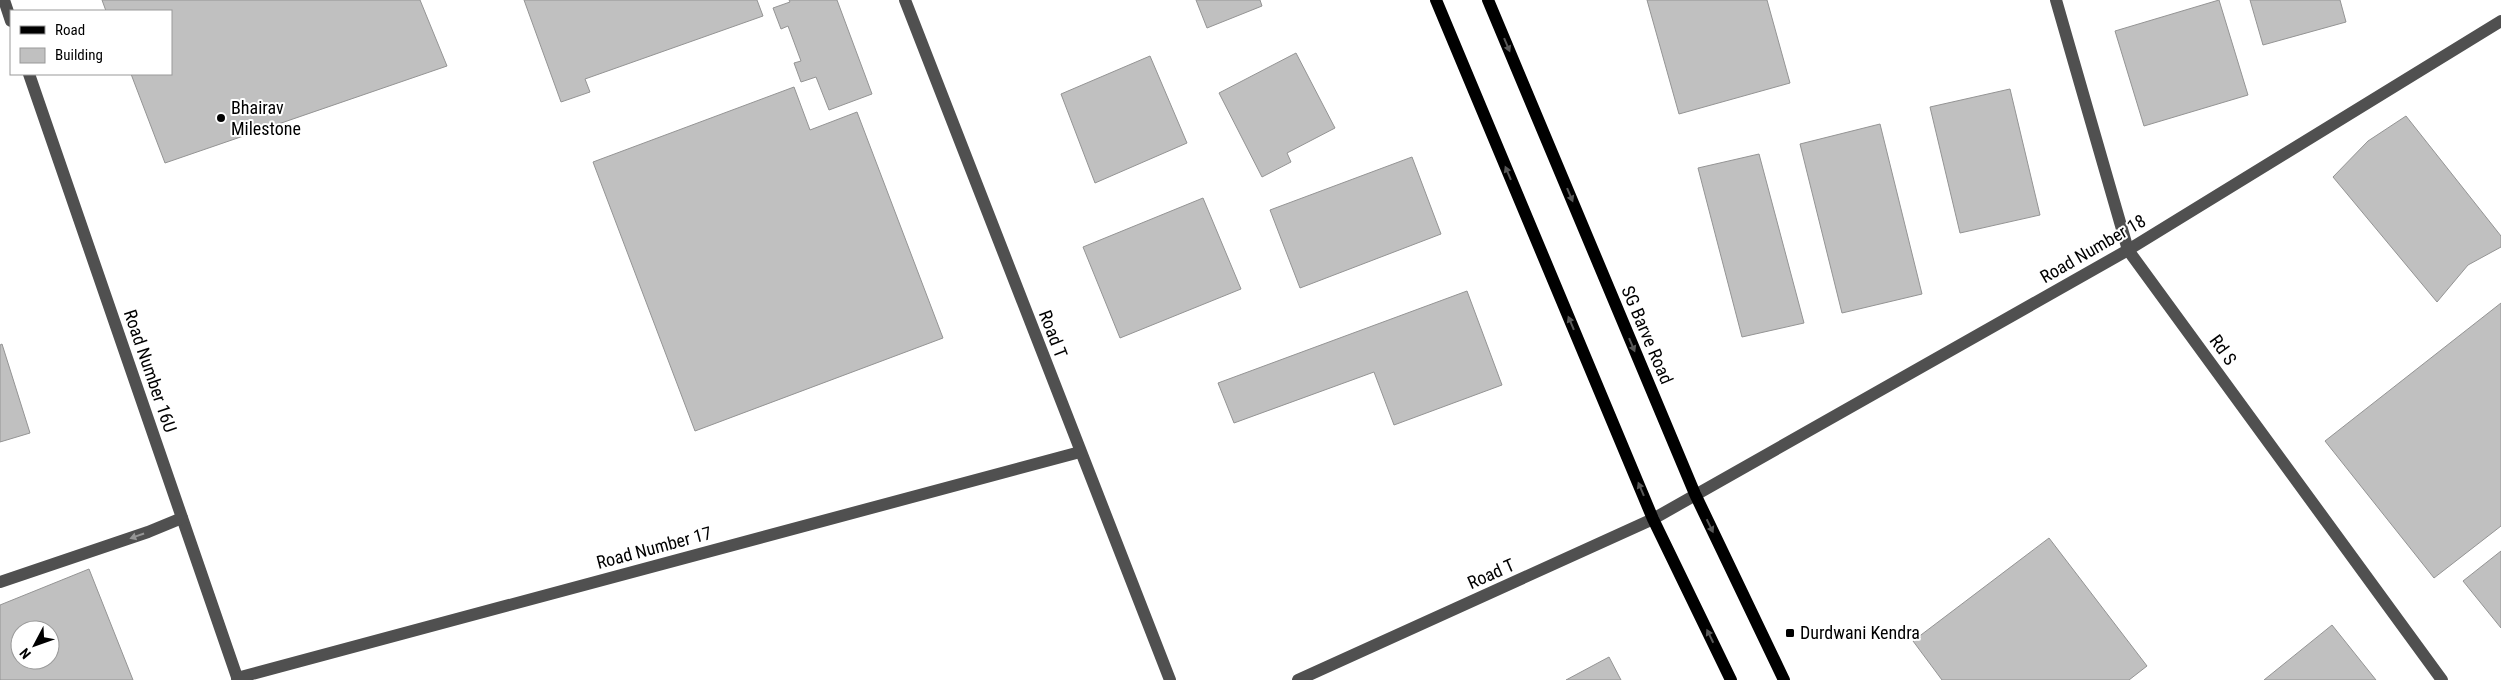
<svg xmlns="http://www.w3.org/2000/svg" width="2501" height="680" viewBox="0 0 2501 680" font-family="'Roboto Condensed',sans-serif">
  <rect width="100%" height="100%" fill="#fff"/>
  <!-- building -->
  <g fill="#c0c0c0" stroke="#949494" fill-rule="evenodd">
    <polygon points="102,0 420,0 447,66 165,163 131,74 171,74 171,11 106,11"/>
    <polygon points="524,0 757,0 763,16 585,79 590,92 561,102"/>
    <polygon points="789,0 837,0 872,94 829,110 816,77 801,82 794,63 801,61 788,26 781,29 773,8 790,2"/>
    <polygon points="1196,0 1260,0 1262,6 1207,28"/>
    <polygon points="1647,0 1767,0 1790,83 1679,114"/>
    <polygon points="2219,0 2248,95 2144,126 2115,31"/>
    <polygon points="2250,0 2340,0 2346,22 2263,45"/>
    <polygon points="1296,53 1335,128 1287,153 1291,162 1262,177 1219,93"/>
    <polygon points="1150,56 1187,143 1095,183 1061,94"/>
    <polygon points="794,87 810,130 857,112 943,338 695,431 593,162"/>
    <polygon points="2010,89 2040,215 1960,233 1930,107"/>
    <polygon points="2406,116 2501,236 2501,247 2468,265 2437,302 2333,177 2368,141"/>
    <polygon points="1880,124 1922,294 1842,313 1800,144"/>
    <polygon points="1759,154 1804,323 1742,337 1698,168"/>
    <polygon points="1412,157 1441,234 1300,288 1270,210"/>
    <polygon points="1203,198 1241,289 1120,338 1083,247"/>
    <polygon points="1467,291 1502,385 1394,425 1374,372 1234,423 1218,383"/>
    <polygon points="2501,303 2501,526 2434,578 2325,441"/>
    <polygon points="2,344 30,433 0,442 0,345"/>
    <polygon points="2049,538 2147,666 2129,680 1942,680 1913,641"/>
    <polygon points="2501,551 2501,628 2463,581"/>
    <path d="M89,569l44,111h-133v-75zM20,630h30v30h-30z"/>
    <polygon points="2332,625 2376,680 2264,680"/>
    <polygon points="1609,657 1621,680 1566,680"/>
  </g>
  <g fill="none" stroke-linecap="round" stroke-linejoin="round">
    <!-- minor -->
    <g stroke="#505050" stroke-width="12">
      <polyline points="4,0 11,21"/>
      <polyline points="905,0 1170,680"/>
      <polyline points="2056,0 2128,250 2442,680"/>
      <polyline points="29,74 238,680"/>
      <polyline points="0,582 148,532 182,518"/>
      <polyline points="237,678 1080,452"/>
      <polyline points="1298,680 1653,519 2128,250 2501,21"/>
    </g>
    <!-- major -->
    <g stroke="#000" stroke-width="12">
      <polyline points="1436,0 1653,519 1731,680"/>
      <polyline points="1488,0 1695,494 1784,680"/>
    </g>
  </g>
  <!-- one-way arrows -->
  <defs><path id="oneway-solid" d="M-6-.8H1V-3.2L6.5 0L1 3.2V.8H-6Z" transform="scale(1.25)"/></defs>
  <g fill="#595959">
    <use href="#oneway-solid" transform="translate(1507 45) rotate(67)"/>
    <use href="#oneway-solid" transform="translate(1508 173) rotate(-113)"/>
    <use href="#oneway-solid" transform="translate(1570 195) rotate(67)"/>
    <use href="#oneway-solid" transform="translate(1571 323) rotate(-113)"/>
    <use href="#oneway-solid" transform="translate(1632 345) rotate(67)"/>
    <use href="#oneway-solid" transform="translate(1641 489) rotate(-113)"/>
    <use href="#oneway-solid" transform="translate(1710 526) rotate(64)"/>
    <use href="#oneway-solid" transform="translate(1710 636) rotate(-116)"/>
  </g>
  <use fill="#969696" href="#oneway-solid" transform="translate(137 536) rotate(161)"/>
  <!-- markers -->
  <g fill="#000" stroke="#fff" stroke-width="2">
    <circle cx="221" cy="118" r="5"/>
    <rect x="1785" y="628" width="10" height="10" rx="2.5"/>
  </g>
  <g text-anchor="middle" stroke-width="4" stroke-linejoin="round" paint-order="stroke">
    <!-- poi labels -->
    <g font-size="18" fill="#000" stroke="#fff" text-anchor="start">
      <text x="231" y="114">Bhairav<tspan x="231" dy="21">Milestone</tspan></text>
      <text x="1800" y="639">Durdwani Kendra</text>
    </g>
    <!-- street labels -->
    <g font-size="18" fill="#000" stroke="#fff">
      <text transform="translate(2093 249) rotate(-30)" y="6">Road Number 18</text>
      <text transform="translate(1053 334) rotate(69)" y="6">Road T</text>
      <text transform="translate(1647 335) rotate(67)" y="6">SG Barve Road</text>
      <text transform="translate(2223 350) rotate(54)" y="6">Rd S</text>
      <text transform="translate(150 371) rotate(71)" y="6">Road Number 16U</text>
      <text transform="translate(654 548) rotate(-15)" y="6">Road Number 17</text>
      <text transform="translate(1491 574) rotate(-24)" y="6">Road T</text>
    </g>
  </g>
  <!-- legend -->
  <rect x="10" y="10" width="162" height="65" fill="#ffffff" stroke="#999999"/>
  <rect x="20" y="26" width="25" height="8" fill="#000000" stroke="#999999"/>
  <text x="55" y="35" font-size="15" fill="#000000">Road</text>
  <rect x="20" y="48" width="25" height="15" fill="#c0c0c0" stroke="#999999"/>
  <text x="55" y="60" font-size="15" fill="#000000">Building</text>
  <!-- north arrow -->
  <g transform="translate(35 645) rotate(229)"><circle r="24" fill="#ffffff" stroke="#999999"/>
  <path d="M0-4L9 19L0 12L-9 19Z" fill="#000000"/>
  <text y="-8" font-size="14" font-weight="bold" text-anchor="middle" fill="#000000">N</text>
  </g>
</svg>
